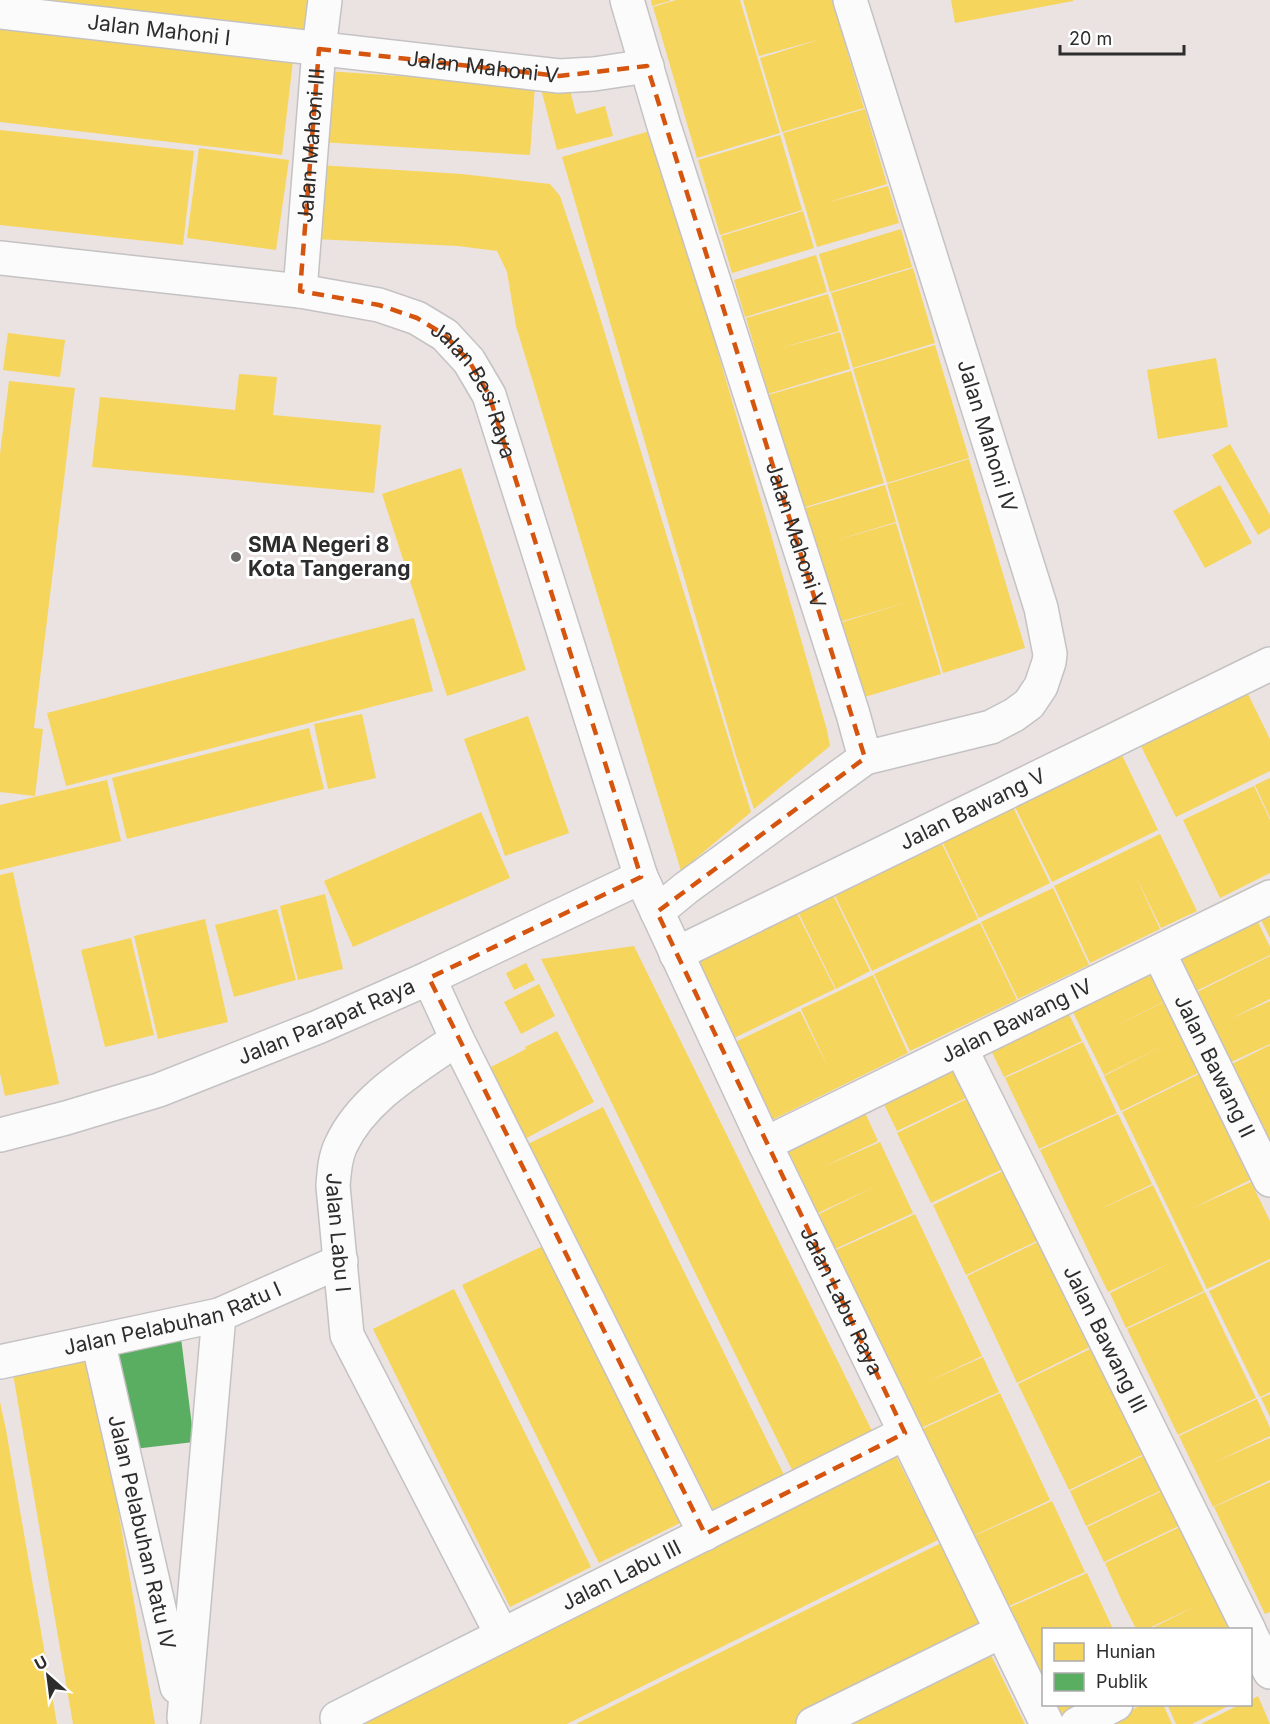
<svg xmlns="http://www.w3.org/2000/svg" width="1270" height="1724" viewBox="0 0 1270 1724" font-family="Inter,sans-serif">
  <rect width="100%" height="100%" fill="#ebe2e2"/>
  <!-- homes -->
  <g fill="#f6d55c">
    <polygon points="0,0 311,0 306,41"/>
    <polygon points="651,0 670,0 670,1 652,6"/>
    <polygon points="676,0 740,0 780,133 697,158 653,7"/>
    <polygon points="743,0 832,0 864,108 782,132 760,58 821,39 759,56"/>
    <polygon points="951,0 1073,0 1073,1 955,23"/>
    <polygon points="0,18 294,52 282,155 0,122"/>
    <polygon points="326,71 535,85 530,155 320,142"/>
    <polygon points="567,78 576,114 605,106 613,136 557,150 540,85"/>
    <polygon points="865,109 887,184 826,203 888,186 899,223 817,247 783,133"/>
    <polygon points="0,130 194,151 183,245 0,225"/>
    <polygon points="653,130 763,507 827,730 830,746 754,809 736,756 562,157"/>
    <polygon points="780,135 802,210 720,235 698,160"/>
    <polygon points="199,148 289,160 276,250 187,238"/>
    <polygon points="318,165 462,174 550,184 560,196 595,301 751,812 681,871 516,326 507,272 497,251 458,246 314,239"/>
    <polygon points="803,211 814,248 732,273 721,236"/>
    <polygon points="901,229 912,267 830,292 819,254"/>
    <polygon points="816,255 827,292 745,317 734,280"/>
    <polygon points="913,268 935,343 853,368 831,293"/>
    <polygon points="828,294 839,331 777,349 840,332 850,369 768,394 746,318"/>
    <polygon points="8,333 65,340 60,377 3,370"/>
    <polygon points="935,345 969,458 887,483 853,369"/>
    <polygon points="1216,358 1228,427 1158,439 1147,370"/>
    <polygon points="851,371 884,483 802,508 768,395"/>
    <polygon points="239,374 277,377 273,415 381,425 374,493 92,467 100,397 235,410"/>
    <polygon points="9,381 75,388 34,728 43,729 35,796 0,792 0,454"/>
    <polygon points="1230,444 1270,515 1270,528 1258,535 1212,455"/>
    <polygon points="969,459 1025,648 943,673 887,484"/>
    <polygon points="461,468 526,670 447,696 382,494"/>
    <polygon points="885,485 896,522 830,542 896,523 941,674 858,699 836,624 912,601 836,623 802,509"/>
    <polygon points="1220,485 1252,543 1205,568 1173,511"/>
    <polygon points="414,618 433,691 66,786 47,713"/>
    <polygon points="1245,688 1270,739 1270,771 1176,817 1138,740"/>
    <polygon points="362,714 376,778 328,789 314,724"/>
    <polygon points="528,716 569,833 505,856 464,739"/>
    <polygon points="309,728 324,789 127,839 112,778"/>
    <polygon points="1121,753 1158,830 1052,882 1014,805"/>
    <polygon points="1270,778 1270,818 1255,785"/>
    <polygon points="107,780 121,841 0,870 0,805"/>
    <polygon points="1254,786 1270,820 1270,873 1220,898 1183,820"/>
    <polygon points="1013,807 1050,883 979,918 942,841"/>
    <polygon points="481,812 510,878 353,947 324,881"/>
    <polygon points="1160,834 1197,911 1161,928 1134,873 1160,929 1090,963 1054,886"/>
    <polygon points="941,842 978,919 872,971 834,894"/>
    <polygon points="13,872 59,1084 5,1096 0,1073 0,875"/>
    <polygon points="1053,888 1089,965 1018,999 981,922"/>
    <polygon points="325,894 343,969 298,980 280,906"/>
    <polygon points="833,895 870,971 836,989 798,912"/>
    <polygon points="277,909 296,980 234,997 215,925"/>
    <polygon points="797,913 835,989 728,1041 690,965"/>
    <polygon points="1270,913 1270,938 1260,918"/>
    <polygon points="1256,918 1270,947 1270,955 1196,991 1179,956"/>
    <polygon points="205,919 228,1022 158,1039 134,936"/>
    <polygon points="980,923 1017,1000 910,1051 874,974"/>
    <polygon points="131,938 154,1035 105,1047 81,950"/>
    <polygon points="634,946 876,1439 796,1478 541,959"/>
    <polygon points="1270,956 1270,999 1230,1019 1270,1001 1270,1044 1231,1062 1197,992"/>
    <polygon points="526,963 535,980 514,990 506,973"/>
    <polygon points="1146,967 1163,1002 1105,1031 1164,1002 1198,1073 1121,1111 1104,1076 1165,1045 1104,1075 1069,1004"/>
    <polygon points="873,975 908,1053 766,1123 729,1045 800,1011 829,1069 801,1009"/>
    <polygon points="539,984 555,1016 521,1034 504,1002"/>
    <polygon points="1065,1006 1082,1041 1004,1077 987,1042"/>
    <polygon points="557,1031 594,1102 521,1141 485,1070 526,1049 525,1047"/>
    <polygon points="1083,1042 1117,1113 1039,1149 1005,1078"/>
    <polygon points="1270,1045 1270,1142 1232,1064"/>
    <polygon points="957,1059 974,1094 897,1131 880,1096"/>
    <polygon points="1199,1074 1250,1180 1191,1209 1251,1182 1270,1221 1270,1259 1207,1289 1122,1112"/>
    <polygon points="975,1095 1009,1166 931,1203 897,1133"/>
    <polygon points="862,1106 878,1141 823,1167 880,1142 913,1213 835,1249 819,1214 874,1187 818,1213 784,1142"/>
    <polygon points="603,1107 787,1481 706,1521 522,1147"/>
    <polygon points="1118,1114 1152,1184 1096,1211 1153,1185 1204,1291 1126,1328 1110,1293 1168,1264 1108,1292 1040,1150"/>
    <polygon points="1009,1168 1043,1238 966,1275 933,1205"/>
    <polygon points="915,1214 982,1356 927,1382 983,1357 999,1392 921,1428 836,1250"/>
    <polygon points="1044,1239 1094,1345 1017,1383 967,1276"/>
    <polygon points="543,1246 680,1523 599,1563 462,1285"/>
    <polygon points="1270,1261 1270,1392 1260,1397 1209,1291"/>
    <polygon points="454,1289 591,1567 510,1607 373,1329"/>
    <polygon points="1205,1292 1256,1398 1178,1435 1127,1329"/>
    <polygon points="1096,1346 1146,1453 1069,1490 1018,1384"/>
    <polygon points="92,1360 102,1416 155,1724 73,1724 13,1374"/>
    <polygon points="1000,1393 1050,1500 973,1536 922,1429"/>
    <polygon points="1270,1394 1270,1417 1261,1398"/>
    <polygon points="1257,1399 1270,1428 1270,1436 1215,1462 1270,1438 1270,1480 1213,1507 1179,1436"/>
    <polygon points="0,1402 6,1430 57,1724 0,1724"/>
    <polygon points="893,1450 938,1540 649,1683 567,1724 340,1724"/>
    <polygon points="1147,1454 1164,1489 1086,1526 1070,1491"/>
    <polygon points="1270,1482 1270,1612 1265,1614 1214,1507"/>
    <polygon points="1164,1490 1181,1525 1104,1562 1087,1527"/>
    <polygon points="1052,1501 1085,1572 1007,1607 974,1536"/>
    <polygon points="1182,1526 1232,1629 1150,1629 1198,1605 1147,1629 1136,1629 1121,1599 1105,1563"/>
    <polygon points="941,1543 985,1633 803,1724 576,1724"/>
    <polygon points="1087,1573 1113,1629 1044,1630 1044,1678 1041,1679 1008,1608"/>
    <polygon points="985,1643 1025,1724 823,1724"/>
    <polygon points="1258,1696 1270,1724 1201,1724 1241,1704 1250,1704 1251,1700"/>
    <polygon points="1054,1704 1082,1704 1059,1715"/>
    <polygon points="1144,1704 1163,1704 1172,1724 1102,1724"/>
    <polygon points="1167,1704 1232,1704 1192,1724 1176,1724"/>
  </g>
  <!-- public -->
  <polygon fill="#5aae61" points="181,1338 194,1442 125,1450 113,1347"/>
  <g fill="none" stroke-linecap="round" stroke-linejoin="round">
    <!-- street casing -->
    <g stroke="#c4c2c3" stroke-width="36">
      <g id="street">
        <path id="s1" d="M627,0l37,126 189,588 12,44"/>
        <path id="s2" d="M0,12l559,64 35,-2 53,-8"/>
        <path id="s3" d="M0,258l300,33 79,14 38,13 28,17 24,26 20,34 152,482 124,267 282,580"/>
        <path id="s4" d="M300,291l19,-242 6,-49"/>
        <polyline points="657,912 686,888 865,758 991,727 1014,715 1029,704 1041,686 1049,662 1050,654 1041,608 850,0"/>
        <path id="s5" d="M1159,953l111,227"/>
        <path id="s6" d="M676,954l594,-290"/>
        <polyline points="429,978 457,1039 705,1534"/>
        <path id="s7" d="M457,1039c-41,29 -94,58 -116,106 -6,12 -7,27 -8,41l14,149 155,300"/>
        <path id="s8" d="M961,1049l288,581"/>
        <path id="s9" d="M0,1135l66,-17 93,-28 159,-63 111,-49 212,-101"/>
        <path id="s10" d="M765,1144l505,-247"/>
        <path id="s11" d="M98,1341l79,346"/>
        <path id="s12" d="M0,1362l219,-47 122,-54"/>
        <polyline points="1250,1633 1270,1672"/>
        <polyline points="184,1718 219,1315"/>
        <path id="s13" d="M337,1718l568,-285"/>
        <polyline points="813,1724 1002,1631"/>
        <polyline points="1077,1724 1116,1704"/>
      </g>
    </g>
    <!-- street -->
    <use href="#street" stroke="#fcfbfb" stroke-width="33"/>
  </g>
  <!-- marked area -->
  <path fill="none" stroke="#d5550f" stroke-width="4.5" stroke-dasharray="12 8" stroke-linejoin="round" d="M319,49l240,27 88,-10 218,692 -208,154 248,521 -200,101 -276,-556 212,-101 -152,-482 -20,-34 -24,-26 -28,-17 -38,-13 -79,-14z"/>
  <!-- markers -->
  <circle fill="#706c6c" stroke="#fff" stroke-width="2" cx="236" cy="557" r="6"/>
  <g text-anchor="middle" stroke-width="6" stroke-linejoin="round" paint-order="stroke">
    <!-- street labels -->
    <g font-size="21" fill="#2d2d2d" stroke="#fff">
      <text dy="7" stroke="none"><textPath href="#s2" startOffset="160">Jalan Mahoni I</textPath></text>
      <text dy="7" stroke="none"><textPath href="#s2" startOffset="486">Jalan Mahoni V</textPath></text>
      <text dy="7" stroke="none"><textPath href="#s4" startOffset="146">Jalan Mahoni III</textPath></text>
      <text dy="7" stroke="none"><textPath href="#s3" startOffset="518">Jalan Besi Raya</textPath></text>
      <text transform="translate(987 436) rotate(73)" y="7">Jalan Mahoni IV</text>
      <text dy="7" stroke="none"><textPath href="#s1" startOffset="561">Jalan Mahoni V</textPath></text>
      <text dy="7" stroke="none"><textPath href="#s6" startOffset="330">Jalan Bawang V</textPath></text>
      <text dy="7" stroke="none"><textPath href="#s9" startOffset="346">Jalan Parapat Raya</textPath></text>
      <text dy="7" stroke="none"><textPath href="#s10" startOffset="280">Jalan Bawang IV</textPath></text>
      <text dy="7" stroke="none"><textPath href="#s5" startOffset="126">Jalan Bawang II</textPath></text>
      <text dy="7" stroke="none"><textPath href="#s7" startOffset="248">Jalan Labu I</textPath></text>
      <text dy="7" stroke="none"><textPath href="#s3" startOffset="1504">Jalan Labu Raya</textPath></text>
      <text dy="7" stroke="none"><textPath href="#s12" startOffset="178">Jalan Pelabuhan Ratu I</textPath></text>
      <text dy="7" stroke="none"><textPath href="#s8" startOffset="324">Jalan Bawang III</textPath></text>
      <text dy="7" stroke="none"><textPath href="#s11" startOffset="196">Jalan Pelabuhan Ratu IV</textPath></text>
      <text dy="7" stroke="none"><textPath href="#s13" startOffset="318">Jalan Labu III</textPath></text>
    </g>
    <!-- poi labels -->
    <g font-size="21" font-weight="bold" fill="#2d2d2d" stroke="#fff" text-anchor="start">
      <text x="248" y="552">SMA Negeri 8<tspan x="248" dy="24">Kota Tangerang</tspan></text>
    </g>
  </g>
  <!-- legend -->
  <rect x="1042" y="1628" width="210" height="78" fill="#ffffff" stroke="#ababab" stroke-width="1.5"/>
  <rect x="1054" y="1643" width="30" height="18" fill="#f6d55c" stroke="#ababab" stroke-width="1.5"/>
  <text x="1096" y="1658" font-size="18" fill="#2d2d2d">Hunian</text>
  <rect x="1054" y="1673" width="30" height="18" fill="#5aae61" stroke="#ababab" stroke-width="1.5"/>
  <text x="1096" y="1688" font-size="18" fill="#2d2d2d">Publik</text>
  <!-- north arrow -->
  <g transform="translate(48 1676) rotate(332)" stroke="#ffffff" stroke-width="4.5" paint-order="stroke">
  <path d="M0-4.5L10 22L0 15L-10 22Z" fill="#2d2d2d"/>
  <text y="-9" font-size="16" font-weight="bold" text-anchor="middle" fill="#2d2d2d">U</text>
  </g>
  <!-- scale -->
  <path d="M1060 45v9h124v-9" fill="none" stroke="#2d2d2d" stroke-width="3"/>
  <text x="1069" y="45" font-size="18" fill="#2d2d2d" stroke="#ffffff" stroke-width="4.5" paint-order="stroke">20 m</text>
</svg>
